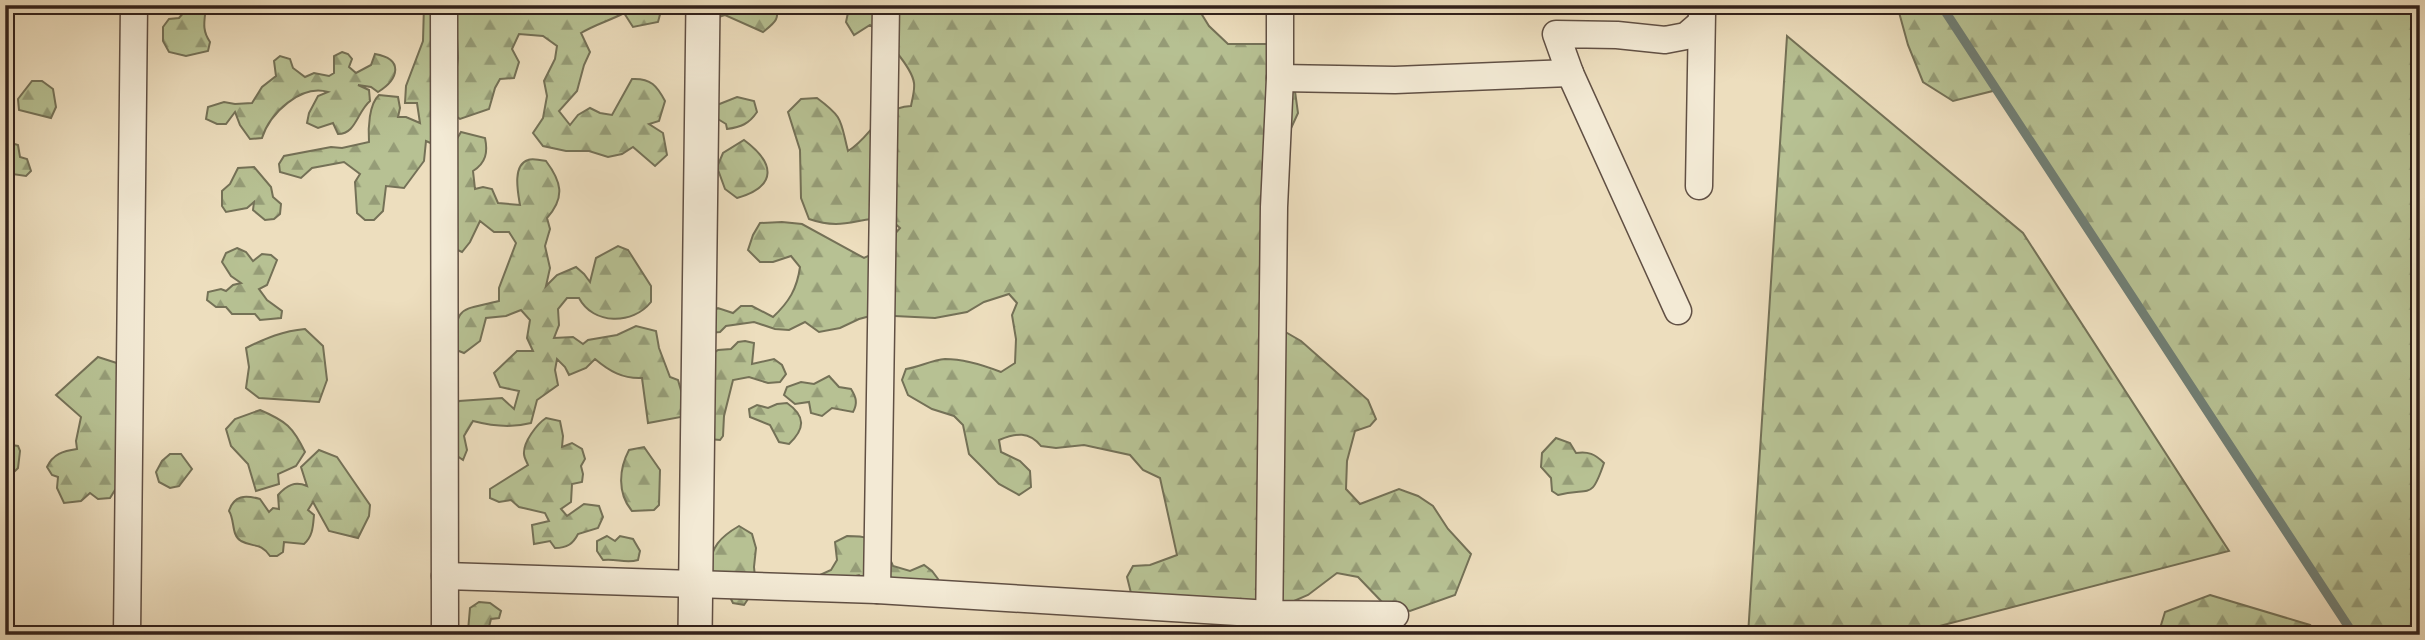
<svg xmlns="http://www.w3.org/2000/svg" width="2425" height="640" viewBox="0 0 2425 640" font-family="'IM FELL Great Primer',serif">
  <defs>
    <pattern id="forest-firs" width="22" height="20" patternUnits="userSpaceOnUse" patternTransform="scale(1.75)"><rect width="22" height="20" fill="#b7c193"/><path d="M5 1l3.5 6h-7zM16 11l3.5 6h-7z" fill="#959c77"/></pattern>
  </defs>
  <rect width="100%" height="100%" fill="#eddebe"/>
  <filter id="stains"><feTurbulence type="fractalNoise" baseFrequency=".00286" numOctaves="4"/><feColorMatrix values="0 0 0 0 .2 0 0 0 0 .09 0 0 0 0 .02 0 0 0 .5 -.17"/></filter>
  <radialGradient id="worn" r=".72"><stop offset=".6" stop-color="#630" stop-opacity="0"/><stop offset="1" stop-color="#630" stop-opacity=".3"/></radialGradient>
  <!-- forest -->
  <g fill="url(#forest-firs)" stroke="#747157" stroke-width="2">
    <path d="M190,5h16c-1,15 -5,24 4,37l-2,9 -22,5 -17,-4 -6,-11v-14l6,-8 10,-1z"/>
    <path d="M424,5h16l-5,140 -9,-4 -2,20 -20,27 -18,-2 -3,25 -9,9h-9l-8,-7 -2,-31 5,-8 -16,-12 -32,6 -11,10 -21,-6 -1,-8 5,-8 47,-9 11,1 27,-6c-1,-14 0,-38 10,-47l19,2 2,11 -2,9h8l14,6 -3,-20h-12l1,-17 17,-45z"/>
    <path d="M456,5h204l2,2 -4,15 -25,5 -9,-14c-15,8 -28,11 -43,20l9,19 -6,13 -7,26 -18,20 11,14 8,-10 12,-7 10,5 12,2 20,-36c19,-1 25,7 33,22l-6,20 -10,3 14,9 4,22 -12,11 -22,-19 -11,7 -14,3 -19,-6h-23l-23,-5 -10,-13 10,-15 4,-22 -3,-15 11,-22 2,-13 -14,-10 -24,-2 -7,15 7,13 -5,16 -14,1 -5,9 -6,21 -29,10 -8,-6 6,-55 -1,-20 -6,-18z"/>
    <path d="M703,5h72c6,14 -1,18 -12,27l-38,-17 -10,3z"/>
    <path d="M844,5h352l13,21 19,18h39l24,18 7,51 -11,24 -5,193 19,11 67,59 8,19 -6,7 -15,5 -8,30 -1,28 14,15 39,-15 19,7 15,10 15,23 23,25 -16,41 -45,16 -26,-7 -26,-27 -21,-4 -29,22 -28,12 -148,-10 -5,-20 6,-11 17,-1 27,-10 -17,-77 -17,-8 -13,-15 -46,-10 -28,3 -15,-2c-12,-15 -25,-13 -42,-6l2,12 19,9 10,10 1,16 -12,8 -20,-11 -30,-30 -6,-29 -9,-9 -22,-7 -24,-14 -6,-15 4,-11c13,-2 26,-9 39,-10 19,0 38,6 56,13l14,-9 1,-24 -4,-24 5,-12 -8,-9 -25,8 -17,10 -32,6 -61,-3 -15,4 -19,9 -21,4 -14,-10 -16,8 -14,-1 -21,-7 -28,4 -6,6 -11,1 1,-20 8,-5 15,5 8,-7h11l21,11c16,-15 24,-28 27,-50l-9,-11 -18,6h-13l-12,-12 5,-15 7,-12 22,-1 20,2 62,34 17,-8 19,-22 -11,-10c-33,-1 -45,13 -80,1l-8,-21 -1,-48 -12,-38 13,-13 16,-1c27,20 23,22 31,53 25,-15 29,-43 63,-45 1,-6 4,-16 3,-23 -2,-16 -31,-48 -44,-58l-16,10 -8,-13 3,-14z"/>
    <polygon points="1897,5 2420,5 2420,635 2354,635 1997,90 1953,101 1923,82 1908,45"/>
    <polygon points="1787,36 2023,233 2229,551 1905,635 1748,635"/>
    <path d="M342,52l6,2 4,5 -3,8 7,6 15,-8 4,-11c29,5 24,25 3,38l-7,-5 -13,-2 11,5 1,11c-13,11 -14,33 -32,33l-5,-11 -15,5 -11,-5 2,-10 9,-17 10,-4c-27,-8 -58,21 -66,46l-12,1 -10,-14 -5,-13 -9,12h-9l-11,-5 2,-12 16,-5 11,2 17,-1 10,-16 14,-11 -2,-15 6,-5 10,3 3,9 12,9 9,-4 15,3 5,-3v-17z"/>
    <polygon points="32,81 42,81 53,89 56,107 51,118 19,110 18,99"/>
    <path d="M737,97l17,4 3,11c-8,12 -16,15 -30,17l-1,-5 -13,-8 -1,-9z"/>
    <path d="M461,132l24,6c3,14 1,25 -12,33l2,18 8,-2 9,2 6,14 22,2c-2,-12 -8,-40 8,-45 4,-2 13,0 18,1 15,20 20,36 1,57l3,11 -5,17 5,22 -4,18 11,-11 19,-8 8,7 6,8 6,-24 22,-12 10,4 23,36v16c-18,23 -58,23 -72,-4h-12l-9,11 1,16 -5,13 19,-1 10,7 5,-4 29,-5 19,-9 20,5 3,17 11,29 8,3 6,21 -3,16 -33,6 -6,-45c-19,1 -33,-7 -47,-19l-9,9 -17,7 -4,-8 -8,-8 -2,11 3,15 -21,15 -6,23c-19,5 -39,3 -58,-2l-9,15 3,14 -4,10 -10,-7 1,-46 5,-6 43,-3 12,11 5,-18 -19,-4 -6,-14 23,-22h16l-6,-13 3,-18 -9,-10 -15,6 -20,2 -6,23 -16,12 -10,-4c3,-45 5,-38 45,-48v-13l17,-45 -7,-11h-15l-14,-11 -10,21 -8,10 -11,-5 4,-105z"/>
    <polygon points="5,137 8,142 18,145 20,157 27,159 31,171 26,176 5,173"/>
    <path d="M744,140c31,23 34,46 -7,58l-12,-9 -8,-22 6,-14z"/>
    <polygon points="254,167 271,187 273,197 281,204 280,214 274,219 265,220 253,210 254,202 247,208 226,212 222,206 222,191 230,184 238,168"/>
    <polygon points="237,248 246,252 253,261 262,254 271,255 277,260 267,285 259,289 267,300 282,311 281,318 260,320 255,314 232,314 226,307 216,307 207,300 208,292 221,289 226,291 233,285 241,283 231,276 222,262 226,253"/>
    <path d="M305,329l18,17 4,34 -8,22 -60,-4 -13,-10 3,-21 -3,-19c20,-10 37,-17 59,-19z"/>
    <polygon points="745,341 754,343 752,364 774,359 782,365 786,374 780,382 768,383 749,377 733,380 724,416 723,436 720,440 709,439 711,355 718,350 731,349 738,342"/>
    <path d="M98,357l25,8 1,118 -9,7 -5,8 -12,1 -8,-6 -9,8 -17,2 -7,-15 1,-11 -6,-2 -5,-8c6,-13 16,-16 30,-18l-1,-8 5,-24 -25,-22z"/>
    <path d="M829,376l10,11 12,2c5,8 7,14 2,23l-21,-4 -10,8 -11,-3 -2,-11 -14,2 -11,-9 3,-8 14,-5 13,2z"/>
    <path d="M787,403c19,13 18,26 2,41l-10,-2 -9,-17 -20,-8 -1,-8 8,-4 11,3 9,-4z"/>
    <path d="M260,410c26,11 33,17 45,42l-9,14 -18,8 1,10 -23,7 -8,-27 -17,-18 -5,-17 9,-10z"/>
    <path d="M546,418l14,3 3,15 -1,11 10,-4 10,6 3,10 -4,7 2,8 -1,8 -10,2 -1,18 -10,7 6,7 17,-12 15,2 4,11 -5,11 -20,6c-5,10 -11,14 -23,14l-5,-7 -16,3 -2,-19 17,-4 -4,-8 -26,-6 -8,-7 -12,2 -9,-4v-9l38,-24c-1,-3 -4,-7 -4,-11 -1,-12 13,-30 22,-36z"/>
    <path d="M1556,438l14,5 6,10c12,-2 19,1 28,10 -13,38 -13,24 -46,32l-6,-4 -1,-13 -10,-11 1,-14z"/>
    <polygon points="5,444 18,446 20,451 18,468 12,474 5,474"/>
    <path d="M644,447l16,23 -1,35 -5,5 -22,1c-15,-18 -13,-42 -3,-61z"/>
    <path d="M319,450l18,7 33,48 -1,11 -11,22 -29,-7 -16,-29 -5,8 6,5c-1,11 -1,21 -10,29l-20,-2 -1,10 -6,4h-7c-10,-14 -16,-8 -29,-15 -10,-6 -6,-21 -12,-30 5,-16 16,-16 31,-12l9,13 4,-4 6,1 -1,-14c9,-10 17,-14 29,-9l-6,-19z"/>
    <polygon points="170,454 181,454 192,469 179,486 170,488 159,482 156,472 162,461"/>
    <path d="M739,526l13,8 4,14 -2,19 2,20 -12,18 -11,-2 -7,-14 -17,-20c2,-22 11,-32 30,-43z"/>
    <path d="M607,536l8,5 5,-5 13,3 7,12 -2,9c-13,4 -22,-2 -35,0l-6,-9v-10z"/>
    <path d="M847,536c21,0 22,1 36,16 4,5 8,7 10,14l17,5 14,-6 8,6 6,8 -9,6 -65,-5 -5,-5 -40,11 1,-11 11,-5 6,-10 -2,-18z"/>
    <polygon points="2210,595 2310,625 2321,635 2158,635 2165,612"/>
    <polygon points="479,602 490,603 501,611 499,618 491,619 487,635 471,635 468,631 470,608"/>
  </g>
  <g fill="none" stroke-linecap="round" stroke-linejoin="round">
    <!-- stream -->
    <polyline stroke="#707e74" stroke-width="9" points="1941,5 2354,635"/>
    <!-- minor casing -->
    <g stroke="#615044" stroke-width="29">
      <g id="minor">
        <polyline points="444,5 445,635"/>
        <polyline points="1280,78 1395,80 1570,73"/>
        <polyline points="1699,186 1702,13"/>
        <polyline points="1678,311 1570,73 1556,34 1617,35 1665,40 1686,36 1701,23"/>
        <polyline points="445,576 877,590 1270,614 1395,615"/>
        <polyline points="877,590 886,5"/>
        <polyline points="127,635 134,5"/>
        <polyline points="1269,635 1274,207 1280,78 1280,5"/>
      </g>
    </g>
    <!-- tertiary casing -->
    <g stroke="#615044" stroke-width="36">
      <polyline id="tertiary" points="695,635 703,5"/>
    </g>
    <!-- minor -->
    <use href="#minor" stroke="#f3ead5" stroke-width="26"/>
    <!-- tertiary -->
    <use href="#tertiary" stroke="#f3ead5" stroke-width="33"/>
  </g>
  <!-- margin -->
  <rect width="2425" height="640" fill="none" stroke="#eddebe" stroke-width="28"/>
  <rect x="7" y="7" width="2411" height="626" fill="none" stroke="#32211b" stroke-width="3.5"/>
  <rect x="14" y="14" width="2397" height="612" fill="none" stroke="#32211b" stroke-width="2"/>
  <rect width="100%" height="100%" filter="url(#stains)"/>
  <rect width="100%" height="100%" fill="url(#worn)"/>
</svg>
